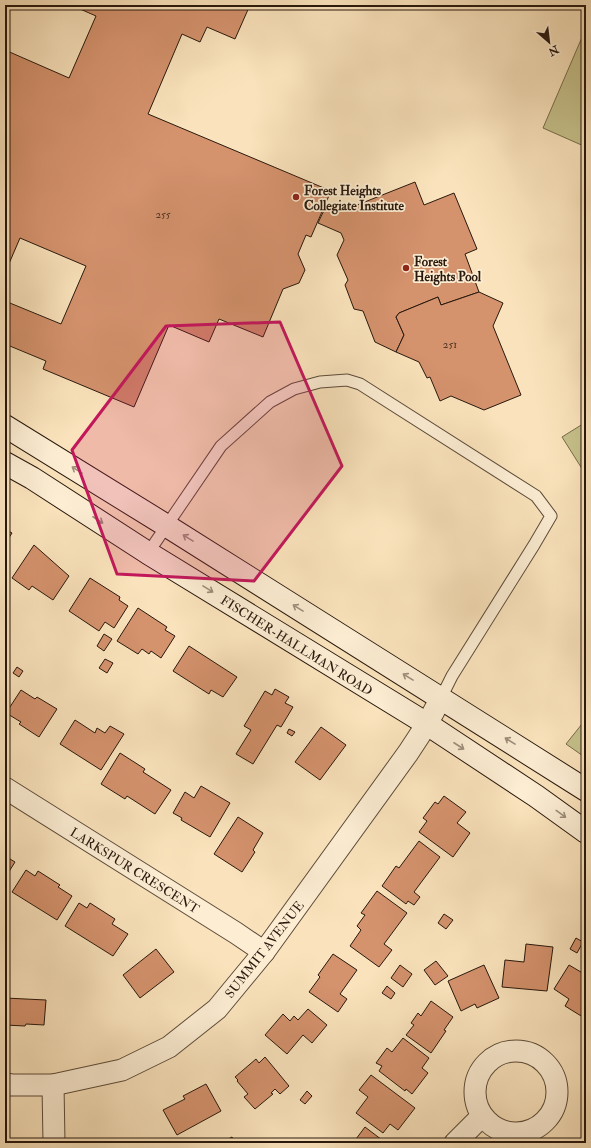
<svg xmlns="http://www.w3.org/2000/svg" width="591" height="1148" viewBox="0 0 591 1148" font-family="'IM FELL Double Pica',serif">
  <rect width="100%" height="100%" fill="#fae3bc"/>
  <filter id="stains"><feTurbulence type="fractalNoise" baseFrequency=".005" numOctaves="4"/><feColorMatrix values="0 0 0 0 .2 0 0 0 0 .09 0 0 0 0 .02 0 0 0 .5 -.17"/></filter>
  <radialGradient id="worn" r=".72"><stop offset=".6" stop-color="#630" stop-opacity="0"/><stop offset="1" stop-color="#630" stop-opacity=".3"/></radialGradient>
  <!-- green -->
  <g fill="#c6c18b" stroke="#776c4c">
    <polygon points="586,28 586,147 543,128"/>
    <polygon points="586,422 586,475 562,437"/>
    <polygon points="586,719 586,758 566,744"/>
  </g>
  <!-- building -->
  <g fill="#d4926d" stroke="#28180d">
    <polygon points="71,5 250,5 235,39 207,27 200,42 182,34 148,114 331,191 311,237 306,235 298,254 305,270 299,283 283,289 263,337 219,319 209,342 169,325 134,407 43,369 46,361 5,344 5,301 61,324 86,266 20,238 5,273 5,50 69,78 96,16"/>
    <polygon points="415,182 424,205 454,193 477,249 465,254 479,292 441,305 438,297 399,313 396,317 404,335 396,352 375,342 363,311 354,309 345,285 348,280 337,255 344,240 341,233 318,223 326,206 334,210 336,204 347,209"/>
    <polygon points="479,292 503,303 493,326 521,395 484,410 451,396 440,401 430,377 427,378 419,362 396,352 404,335 396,317 399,313 438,297 441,305"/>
    <polygon points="5,529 12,533 5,544"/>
    <polygon points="34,545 69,576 53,600 32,586 29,590 12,578"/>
    <polygon points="90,578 120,597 119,600 128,606 114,628 105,622 99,631 69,611"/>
    <polygon points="138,608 167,627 165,630 175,636 161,658 151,651 149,654 142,649 138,654 117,641"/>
    <polygon points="104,634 112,639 104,651 97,646"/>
    <polygon points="189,646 237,677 223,697 211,690 209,694 173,671"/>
    <polygon points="105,659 113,663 107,673 99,668"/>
    <polygon points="17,667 23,671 19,677 13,673"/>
    <polygon points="275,689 289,697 285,703 293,707 281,727 277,725 253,764 236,754 251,730 244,726 265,691 272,695"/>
    <polygon points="21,690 35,699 37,697 57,709 39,737 19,724 21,722 6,713"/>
    <polygon points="75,720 95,733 97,728 105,733 110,726 124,734 101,770 60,744"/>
    <polygon points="321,727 346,745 320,780 295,762"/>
    <polygon points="289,729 295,732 292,736 287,733"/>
    <polygon points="120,753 145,769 143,772 171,790 155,814 127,796 125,799 101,784"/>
    <polygon points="201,786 230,803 210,837 181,820 182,818 173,813 185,792 194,798"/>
    <polygon points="444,796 466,812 457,823 470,833 453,857 419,832 427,821 423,818 435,802 438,804"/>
    <polygon points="238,817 263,833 253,850 255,852 242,872 214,854"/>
    <polygon points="419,841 440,857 414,892 420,897 414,905 408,901 406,904 382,886 396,866 399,868"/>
    <polygon points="5,856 15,862 5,878"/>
    <polygon points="26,870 35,876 38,871 60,885 58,887 72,896 57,920 12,892"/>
    <polygon points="377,891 407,913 384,944 392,950 379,967 350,946 361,930 357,926 365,915 361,913"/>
    <polygon points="79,903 87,908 90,903 115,919 112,924 128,934 113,956 65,926"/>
    <polygon points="444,914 453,920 446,929 438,923"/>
    <polygon points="576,938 583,942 577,953 570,949"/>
    <polygon points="526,944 553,947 547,991 502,987 505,960 524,962"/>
    <polygon points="156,949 174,972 140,998 123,975"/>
    <polygon points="333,954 357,970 340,994 347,999 338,1012 309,992 320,977 318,975"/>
    <polygon points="436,961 448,976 435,985 424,970"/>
    <polygon points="400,965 412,974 403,987 391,978"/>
    <polygon points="484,965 499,998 477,1008 475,1004 461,1011 448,981"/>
    <polygon points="569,965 586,975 586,1019 565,1006 569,999 554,989"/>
    <polygon points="387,986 395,993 391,999 382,993"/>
    <polygon points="5,998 46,1000 44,1025 26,1024 25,1026 5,1025"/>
    <polygon points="431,1001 453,1017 444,1030 446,1031 431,1053 406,1035 414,1025 411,1023 418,1013 421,1016"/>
    <polygon points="308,1009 327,1025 312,1043 303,1035 287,1054 265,1035 283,1014 290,1021 294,1016 298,1020"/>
    <polygon points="403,1038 429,1058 422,1068 428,1073 412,1094 406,1089 405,1091 379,1071 382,1066 376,1063 387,1048 392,1052"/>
    <polygon points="265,1057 289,1086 280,1094 275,1089 271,1093 273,1094 255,1109 244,1097 248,1094 237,1081 238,1080 235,1077 256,1059 259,1063"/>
    <polygon points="371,1075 415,1108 398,1130 390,1124 383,1133 356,1113 368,1097 359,1090"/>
    <polygon points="206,1084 221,1111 177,1135 163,1110 185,1099 183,1096"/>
    <polygon points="307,1091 312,1096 305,1104 300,1100"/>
    <polygon points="365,1127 386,1143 353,1143"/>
    <polygon points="232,1137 236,1143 220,1143"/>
  </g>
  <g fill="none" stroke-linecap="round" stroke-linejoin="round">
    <!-- lane casing -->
    <g stroke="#5c4b39" stroke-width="13">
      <polyline id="lane" points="148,553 221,446 270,402 294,389 320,382 347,380 360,384 536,496 551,516 534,545 452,676 441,698"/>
    </g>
    <!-- street casing -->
    <g stroke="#5c4b39" stroke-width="23">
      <g id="street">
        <polyline points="5,788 236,933 264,952"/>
        <circle cx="516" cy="1092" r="41"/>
        <polyline points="5,1084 12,1085 53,1085 122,1070 169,1047 217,1009 264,952 408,753 427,724 441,698"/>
        <polyline points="53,1085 54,1143"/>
        <polyline points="455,1143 482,1116"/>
      </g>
    </g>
    <!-- secondary casing -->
    <g stroke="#28180d" stroke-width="24">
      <g id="secondary">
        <polyline points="5,426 167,526 586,790"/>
        <polyline points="5,463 32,478 148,553 427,724 536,796 586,832"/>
      </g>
    </g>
    <!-- lane -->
    <use href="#lane" stroke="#fcedd3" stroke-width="11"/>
    <!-- street -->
    <use href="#street" stroke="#fcedd3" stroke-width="21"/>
    <!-- secondary -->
    <use href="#secondary" stroke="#fcedd3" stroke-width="22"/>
  </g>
  <!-- one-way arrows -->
  <defs><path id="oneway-shaft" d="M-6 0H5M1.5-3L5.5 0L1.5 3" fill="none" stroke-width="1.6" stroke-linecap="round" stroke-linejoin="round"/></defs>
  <g stroke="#9d8d7a">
    <use href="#oneway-shaft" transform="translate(77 470) rotate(-148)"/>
    <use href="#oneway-shaft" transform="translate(98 520) rotate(33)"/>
    <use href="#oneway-shaft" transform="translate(188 538) rotate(-148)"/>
    <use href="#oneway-shaft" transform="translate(208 589) rotate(32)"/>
    <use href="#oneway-shaft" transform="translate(298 608) rotate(-148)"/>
    <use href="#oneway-shaft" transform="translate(408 677) rotate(-148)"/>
    <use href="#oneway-shaft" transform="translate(510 741) rotate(-148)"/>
    <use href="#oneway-shaft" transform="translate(459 746) rotate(33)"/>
    <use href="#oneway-shaft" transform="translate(561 814) rotate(36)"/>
  </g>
  <!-- marked area -->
  <path fill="#c2185b" fill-opacity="0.2" stroke="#c2185b" stroke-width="3" stroke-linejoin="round" d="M280,322l62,144 -88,115 -137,-7 -45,-124 94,-124z"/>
  <!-- markers -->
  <g fill="#8f2418" stroke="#fcedd3" stroke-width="1.5">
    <circle cx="296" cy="197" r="4"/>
    <circle cx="406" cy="268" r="4"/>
  </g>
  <g text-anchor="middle" stroke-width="3.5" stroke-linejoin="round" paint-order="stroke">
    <!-- number labels -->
    <g font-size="11" fill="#533625">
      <text x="163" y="218">255</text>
      <text x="450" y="348">251</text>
    </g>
    <!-- poi labels -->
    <g font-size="13" font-weight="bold" fill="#28180d" stroke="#fcedd3" text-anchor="start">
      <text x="304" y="195">Forest Heights<tspan x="304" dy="15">Collegiate Institute</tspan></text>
      <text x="414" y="266">Forest<tspan x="414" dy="15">Heights Pool</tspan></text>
    </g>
    <!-- street labels -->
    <g font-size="13" fill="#28180d" stroke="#fcedd3">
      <text transform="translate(297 645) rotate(32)" y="5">FISCHER-HALLMAN ROAD</text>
      <text transform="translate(135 870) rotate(32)" y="5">LARKSPUR CRESCENT</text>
      <text transform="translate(264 949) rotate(-52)" y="5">SUMMIT AVENUE</text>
    </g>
  </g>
  <!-- margin -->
  <rect width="591" height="1148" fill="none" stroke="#fae3bc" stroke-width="20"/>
  <rect x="6" y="6" width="579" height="1136" fill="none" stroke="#28180d" stroke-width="2"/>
  <rect x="10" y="10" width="571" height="1128" fill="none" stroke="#28180d"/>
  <!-- north arrow -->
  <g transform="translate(549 42) rotate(152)" stroke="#fcedd3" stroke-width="3" paint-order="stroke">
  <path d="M0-3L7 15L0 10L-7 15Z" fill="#28180d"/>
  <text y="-6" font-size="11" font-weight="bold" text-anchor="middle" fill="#28180d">N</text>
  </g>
  <rect width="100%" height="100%" filter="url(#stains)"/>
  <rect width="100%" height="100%" fill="url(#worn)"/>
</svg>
